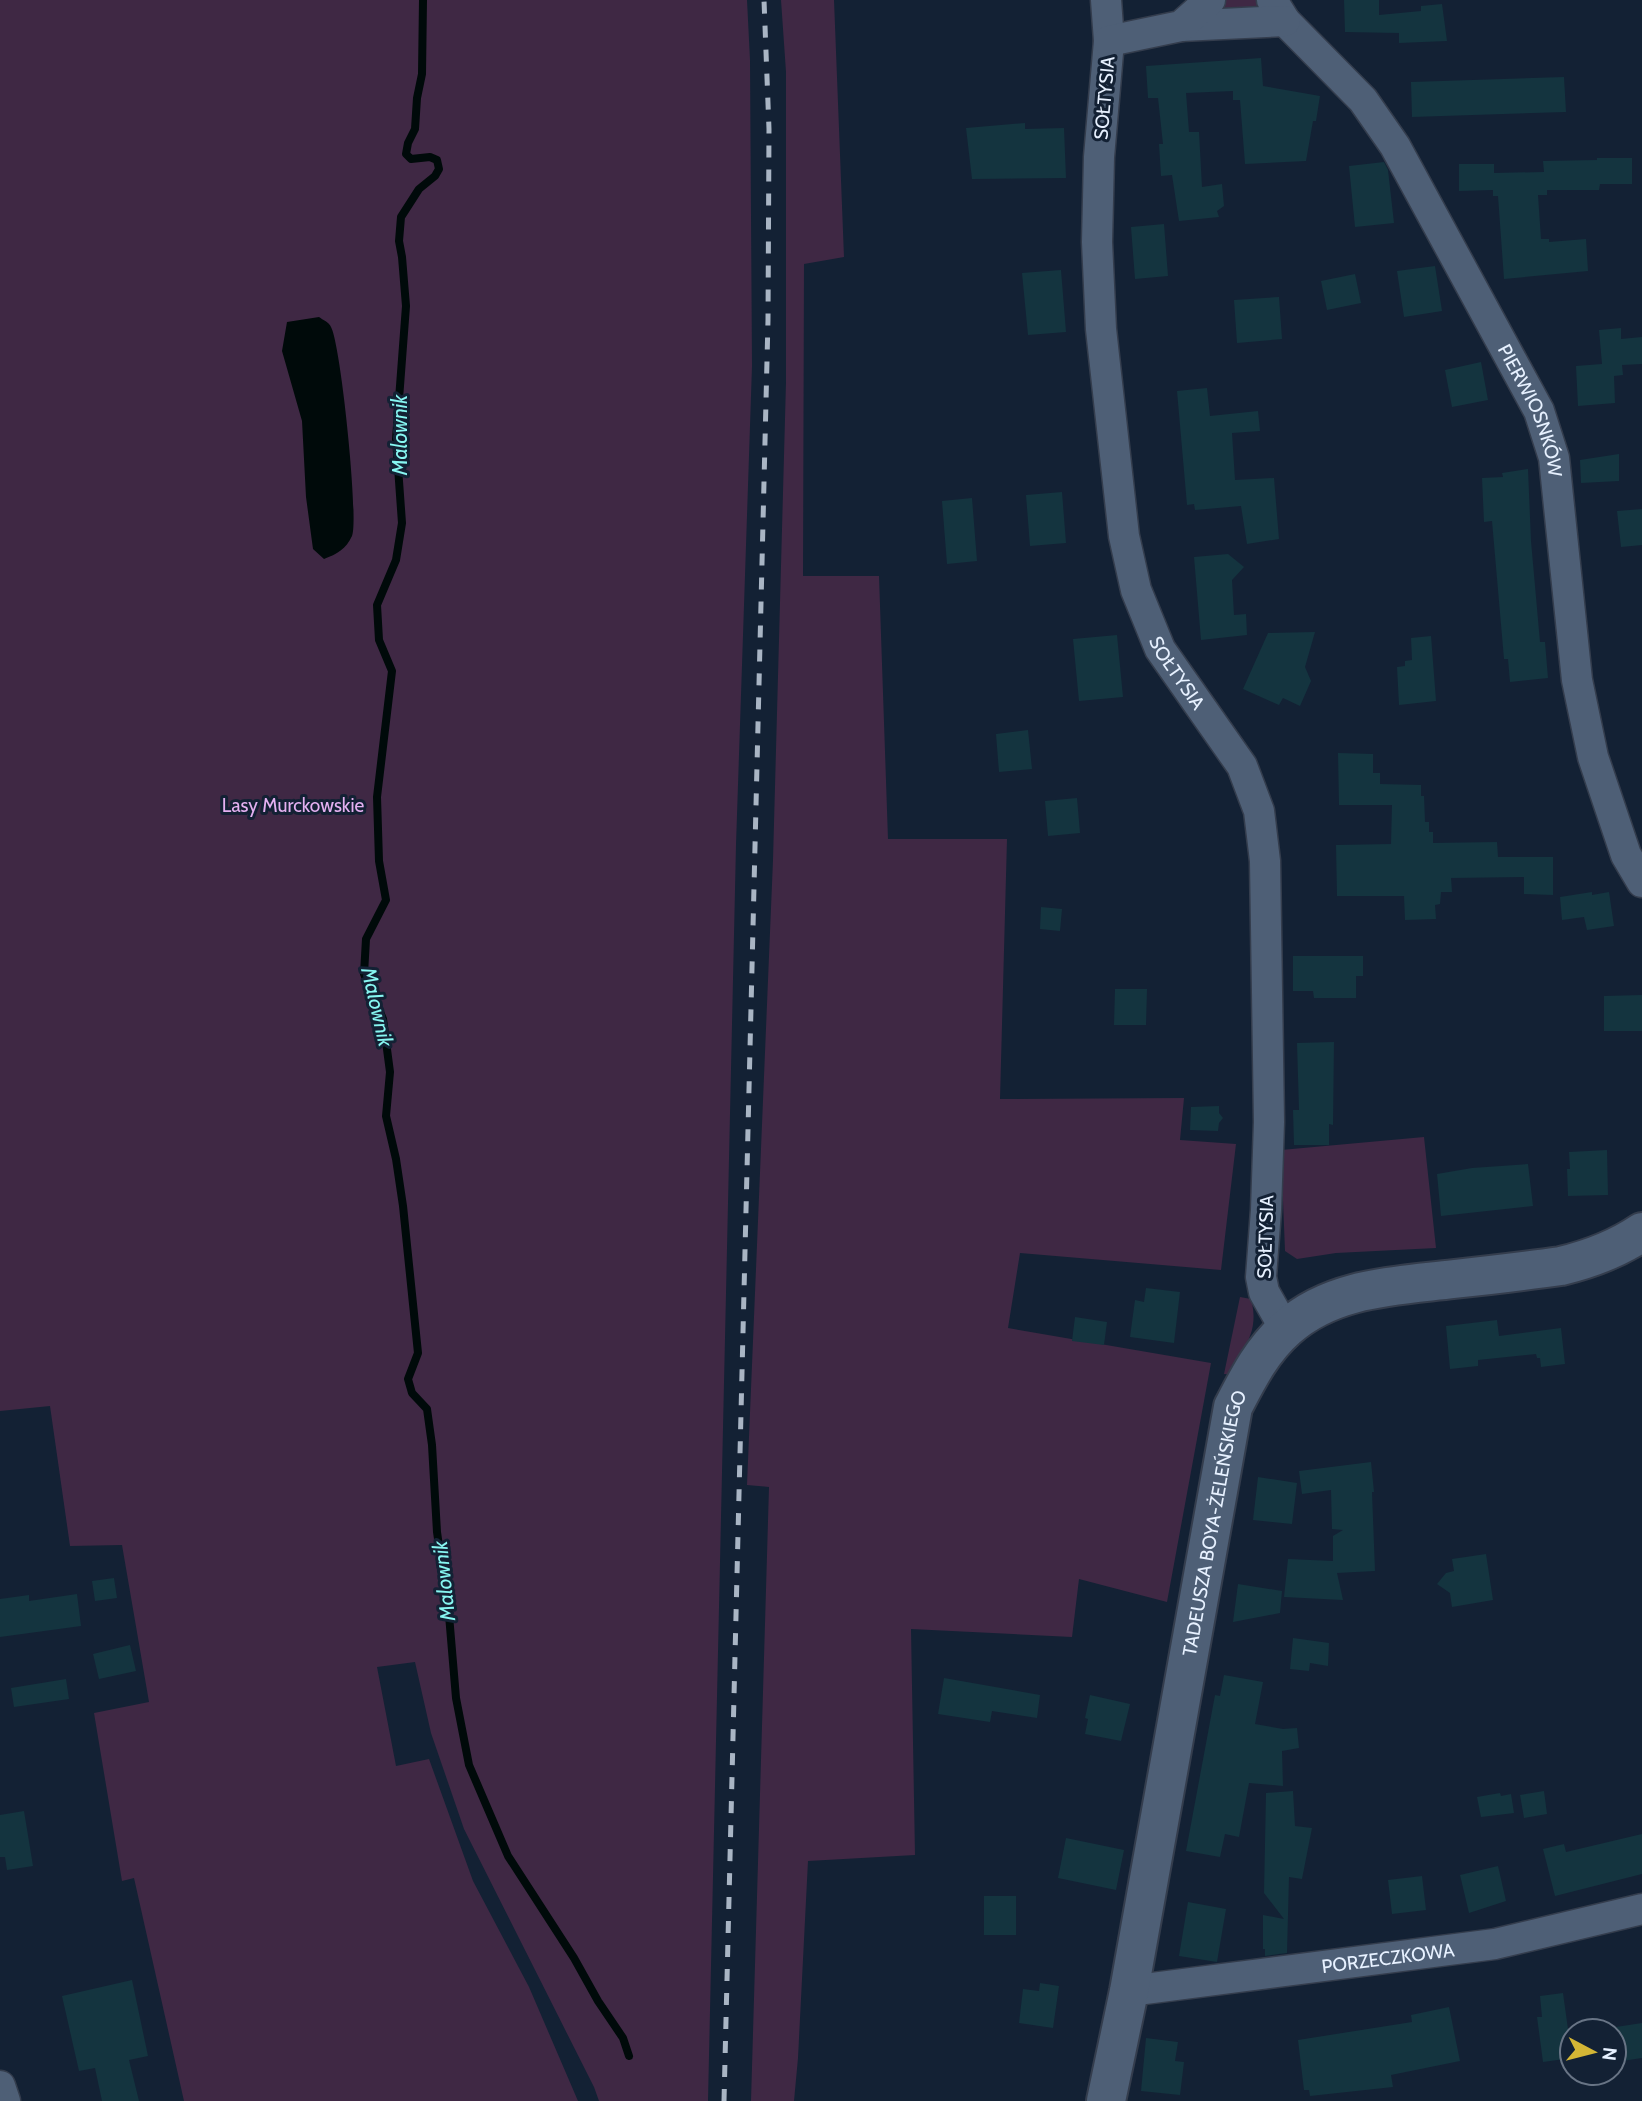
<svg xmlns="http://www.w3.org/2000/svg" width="1642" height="2101" viewBox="0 0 1642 2101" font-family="Cabin,sans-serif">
  <rect width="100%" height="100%" fill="#132134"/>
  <!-- green -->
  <g fill="#3f2844">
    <polygon points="0,0 747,0 750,60 752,366 736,845 708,2101 599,2101 594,2087 464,1829 431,1733 415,1662 377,1667 396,1766 429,1759 473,1881 529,1987 578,2101 184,2101 134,1878 122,1881 94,1713 149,1702 122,1545 70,1546 50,1406 0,1411"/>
    <polygon points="781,0 834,0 844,257 804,264 803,576 879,576 888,839 1007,839 1000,1099 1184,1098 1180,1140 1236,1144 1221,1270 1020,1253 1008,1328 1211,1363 1167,1602 1079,1579 1072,1637 911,1629 915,1855 808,1861 798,2058 794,2101 751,2101 769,1487 747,1485 773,860 786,382 786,72"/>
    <polygon points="1225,0 1261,0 1267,9 1214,9"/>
    <polygon points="1424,1137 1436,1248 1336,1253 1297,1259 1285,1251 1281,1150"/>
    <path d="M1240,1297l11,2c9,33 -7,49 -24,75h-3z"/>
  </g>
  <!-- water -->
  <path fill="#000a0a" d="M319,317c4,3 10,5 12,10 10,18 28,193 21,209 -6,13 -15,18 -28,23l-11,-10 -7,-52 -4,-76 -20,-70 5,-29z"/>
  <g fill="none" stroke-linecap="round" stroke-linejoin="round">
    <!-- stream -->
    <polyline stroke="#000a0a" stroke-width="8" points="423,0 422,74 417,98 415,129 408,143 406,154 411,159 430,157 437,160 439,169 435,176 419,189 401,217 399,241 402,257 406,306 396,439 402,523 396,560 377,605 379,640 392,671 377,797 379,861 386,900 366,939 364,974 383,1019 390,1072 386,1116 396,1159 403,1206 418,1353 408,1379 412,1393 427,1409 432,1445 437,1532 449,1615 456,1698 469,1765 508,1856 574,1958 598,2001 623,2038 629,2056"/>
  </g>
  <!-- building -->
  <g fill="#14343f">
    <polygon points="1344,0 1379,0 1379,15 1421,11 1421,6 1442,4 1447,41 1399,43 1399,33 1345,32"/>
    <polygon points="1261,58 1263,86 1320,96 1316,121 1313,121 1306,161 1245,164 1240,100 1233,100 1233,91 1186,93 1189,132 1199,132 1202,187 1222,184 1224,206 1217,211 1219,217 1179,221 1172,175 1161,176 1159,144 1163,144 1158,98 1148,98 1146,66"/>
    <polygon points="1564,77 1566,112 1412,117 1411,82"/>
    <polygon points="1025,123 1025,129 1064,128 1066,178 972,179 966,128"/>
    <polygon points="1597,158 1632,158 1632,184 1600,184 1599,190 1547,190 1547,195 1538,195 1541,239 1549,239 1549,242 1586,239 1588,271 1504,279 1498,196 1493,196 1493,190 1459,191 1459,164 1494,164 1494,173 1544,172 1543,161 1597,160"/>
    <polygon points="1384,162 1388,170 1394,223 1355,227 1349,166"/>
    <polygon points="1164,224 1168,276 1135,279 1131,227"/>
    <polygon points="1435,266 1442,311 1404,317 1397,271"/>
    <polygon points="1061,270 1066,332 1028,335 1022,273"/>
    <polygon points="1355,274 1361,303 1327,310 1321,281"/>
    <polygon points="1279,297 1282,339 1237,343 1234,300"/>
    <polygon points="1621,328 1621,339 1642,337 1642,364 1622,365 1623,375 1614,376 1615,403 1578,406 1576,366 1602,364 1599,330"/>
    <polygon points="1481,362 1488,400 1452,407 1445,370"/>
    <polygon points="1207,388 1210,416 1258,411 1260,431 1232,433 1235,480 1274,478 1279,539 1247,544 1241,506 1195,510 1194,504 1187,505 1177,391"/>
    <polygon points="1619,454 1619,481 1581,483 1580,460"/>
    <polygon points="1528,469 1531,541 1540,642 1545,642 1548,678 1510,682 1508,659 1504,659 1492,521 1484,522 1482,478 1503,477 1502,473"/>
    <polygon points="1062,492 1066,543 1030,546 1026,495"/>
    <polygon points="972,498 977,561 947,564 942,501"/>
    <polygon points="1642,509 1642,545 1621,547 1617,511"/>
    <polygon points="1228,554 1244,567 1232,580 1234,615 1246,614 1247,635 1201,640 1194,557"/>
    <polygon points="1315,632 1305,667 1311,681 1300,706 1283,698 1279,705 1243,689 1268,633"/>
    <polygon points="1117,635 1123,697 1079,701 1073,639"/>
    <polygon points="1431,636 1436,701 1399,705 1397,667 1405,666 1405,661 1412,660 1411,638"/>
    <polygon points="1028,730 1032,769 999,772 996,734"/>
    <polygon points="1338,753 1373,754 1373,773 1380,773 1380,784 1421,785 1421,796 1424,796 1425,822 1429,822 1429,832 1433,832 1433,843 1497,842 1498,857 1553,857 1553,895 1524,894 1524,877 1451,878 1452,892 1441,892 1440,904 1435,905 1436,919 1405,920 1404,896 1337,896 1336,845 1391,844 1392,805 1339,805"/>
    <polygon points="1077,798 1080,833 1048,836 1045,801"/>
    <polygon points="1592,892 1592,895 1609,892 1614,926 1587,930 1584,917 1562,920 1560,897"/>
    <polygon points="1041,907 1062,909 1060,931 1040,929"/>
    <polygon points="1293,956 1363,956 1363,976 1356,976 1356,998 1314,998 1313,991 1293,991"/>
    <polygon points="1115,989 1147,989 1146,1025 1114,1025"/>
    <polygon points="1642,995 1642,1031 1604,1031 1604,996"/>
    <polygon points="1334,1042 1333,1125 1329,1124 1329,1145 1294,1145 1293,1110 1299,1110 1297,1043"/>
    <polygon points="1219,1106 1219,1113 1223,1118 1219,1123 1218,1131 1190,1130 1191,1107"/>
    <polygon points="1607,1150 1608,1195 1568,1196 1567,1169 1570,1169 1569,1152"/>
    <polygon points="1528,1164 1533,1206 1441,1216 1437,1174 1472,1168"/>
    <polygon points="1146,1288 1180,1292 1174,1343 1130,1337 1135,1300 1144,1302"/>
    <polygon points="1075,1317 1107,1322 1104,1345 1072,1341"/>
    <polygon points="1497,1320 1499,1336 1561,1328 1565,1364 1541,1367 1540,1358 1537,1358 1536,1354 1478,1360 1478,1366 1450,1369 1446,1326"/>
    <polygon points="1371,1462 1374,1492 1372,1492 1375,1571 1337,1573 1343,1600 1284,1597 1288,1559 1333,1561 1333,1536 1343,1530 1332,1529 1331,1490 1302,1494 1299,1471"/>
    <polygon points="1258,1477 1297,1483 1292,1524 1253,1520"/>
    <polygon points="1486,1554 1493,1600 1452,1607 1450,1593 1437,1584 1446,1573 1454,1571 1452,1559"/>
    <polygon points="114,1578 117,1598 95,1601 92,1581"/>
    <polygon points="1238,1584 1282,1591 1280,1613 1233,1622"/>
    <polygon points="77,1594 81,1626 0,1637 0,1599 29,1595 29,1601"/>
    <polygon points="1293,1638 1329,1643 1328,1666 1310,1663 1309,1671 1290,1669"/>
    <polygon points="130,1645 136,1671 99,1679 93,1654"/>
    <polygon points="1224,1675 1263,1682 1255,1724 1283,1729 1297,1728 1299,1748 1282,1751 1283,1786 1249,1783 1239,1837 1225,1834 1220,1857 1186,1851 1215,1695 1220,1696"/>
    <polygon points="944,1678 1040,1695 1037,1718 992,1711 990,1722 938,1714"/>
    <polygon points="66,1679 69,1699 14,1707 11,1688"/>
    <polygon points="1090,1695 1130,1704 1121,1741 1085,1734 1088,1719 1085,1718"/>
    <polygon points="1293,1791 1295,1826 1312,1828 1302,1879 1289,1877 1287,1953 1265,1956 1265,1949 1263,1949 1263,1915 1284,1919 1264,1893 1266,1793"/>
    <polygon points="1544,1791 1547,1814 1524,1818 1520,1795"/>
    <polygon points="1500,1793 1501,1796 1511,1794 1514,1813 1481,1817 1477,1797"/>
    <polygon points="24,1811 33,1866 7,1870 5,1857 0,1857 0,1815"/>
    <polygon points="1642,1834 1642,1874 1555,1896 1543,1849 1564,1844 1566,1852"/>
    <polygon points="1066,1838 1124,1850 1116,1890 1058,1878"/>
    <polygon points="1498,1866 1506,1901 1469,1913 1460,1875"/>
    <polygon points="1422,1876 1426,1910 1392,1914 1388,1880"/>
    <rect x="984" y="1896" width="32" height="39"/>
    <polygon points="1188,1902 1226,1909 1217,1962 1179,1956"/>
    <polygon points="132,1980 148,2056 129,2060 139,2101 102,2101 95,2068 79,2071 62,1996"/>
    <polygon points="1040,1983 1059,1986 1053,2028 1019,2023 1023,1989 1039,1991"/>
    <polygon points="1563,1993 1572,2058 1543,2062 1537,2017 1542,2017 1540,1996"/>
    <polygon points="1449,2007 1460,2061 1391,2075 1393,2087 1310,2096 1309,2090 1304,2090 1298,2040 1412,2022 1411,2015"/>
    <polygon points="1642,2023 1642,2058 1622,2061 1616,2027"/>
    <polygon points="1146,2038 1178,2042 1175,2061 1184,2062 1180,2095 1141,2091"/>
  </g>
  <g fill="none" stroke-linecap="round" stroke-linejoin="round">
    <!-- minor casing -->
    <g stroke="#343d4d" stroke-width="33">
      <g id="minor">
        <path id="s1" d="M1106,0l3,41 -10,116 -2,85 4,87 23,207 12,54 24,59 82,117 17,45 6,50 4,261 -3,88 -5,67 3,15 21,37"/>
        <path id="s2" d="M1272,0l13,21 78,79 32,46 144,265 15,47 23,222 16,77 33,98 16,27"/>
        <polyline points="1181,26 1285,21"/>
        <polyline points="1109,41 1181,26 1210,0"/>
        <path id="s3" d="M1129,1991l366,-47 147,-35"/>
        <polyline points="0,2086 5,2101"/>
      </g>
    </g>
    <!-- tertiary casing -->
    <g stroke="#343d4d" stroke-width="42">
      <g id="tertiary">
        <path id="s4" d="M1106,2101l23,-110 104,-584c15,-29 29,-57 54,-79 46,-41 109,-42 167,-49 36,-4 71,-8 107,-13 29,-7 56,-17 81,-34"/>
      </g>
    </g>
    <!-- minor -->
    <use href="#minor" stroke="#4e5f76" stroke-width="30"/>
    <!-- tertiary -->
    <use href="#tertiary" stroke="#4e5f76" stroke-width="38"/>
    <!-- rail -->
    <polyline stroke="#a9b5c4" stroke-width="5" stroke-dasharray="12 12" stroke-linecap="butt" points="724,2101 768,320 769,129 764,0"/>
  </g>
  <g text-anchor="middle" stroke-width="6" stroke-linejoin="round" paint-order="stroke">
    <!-- street labels -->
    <g font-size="19" fill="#e7f1ff" stroke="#132134">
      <text transform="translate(1104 98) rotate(-85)" y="7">SOŁTYSIA</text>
      <text dy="7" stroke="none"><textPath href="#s2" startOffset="490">PIERWIOSNKÓW</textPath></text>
      <text dy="7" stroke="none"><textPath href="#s1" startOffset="686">SOŁTYSIA</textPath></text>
      <text transform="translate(1265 1237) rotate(-88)" y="7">SOŁTYSIA</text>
      <text dy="7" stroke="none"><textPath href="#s4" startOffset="588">TADEUSZA BOYA-ŻELEŃSKIEGO</textPath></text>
      <text dy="7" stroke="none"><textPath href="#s3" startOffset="261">PORZECZKOWA</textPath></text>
    </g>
    <!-- park labels -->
    <g font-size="19" fill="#e4b0f1" stroke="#132134">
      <text x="293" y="812">Lasy Murckowskie</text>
    </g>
    <!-- water labels -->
    <g font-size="21" font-style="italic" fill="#87f7f2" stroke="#132134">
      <text transform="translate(400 435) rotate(-90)" y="7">Malownik</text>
      <text transform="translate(377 1007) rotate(77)" y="7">Malownik</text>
      <text transform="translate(444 1581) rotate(-96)" y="7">Malownik</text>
    </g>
  </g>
  <!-- north arrow -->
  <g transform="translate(1593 2052) rotate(97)"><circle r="33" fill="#132134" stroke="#687485" stroke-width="2"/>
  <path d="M0-5L12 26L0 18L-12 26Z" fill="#d4b635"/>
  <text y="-10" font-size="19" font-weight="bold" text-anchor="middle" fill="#e7f1ff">N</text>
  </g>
</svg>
